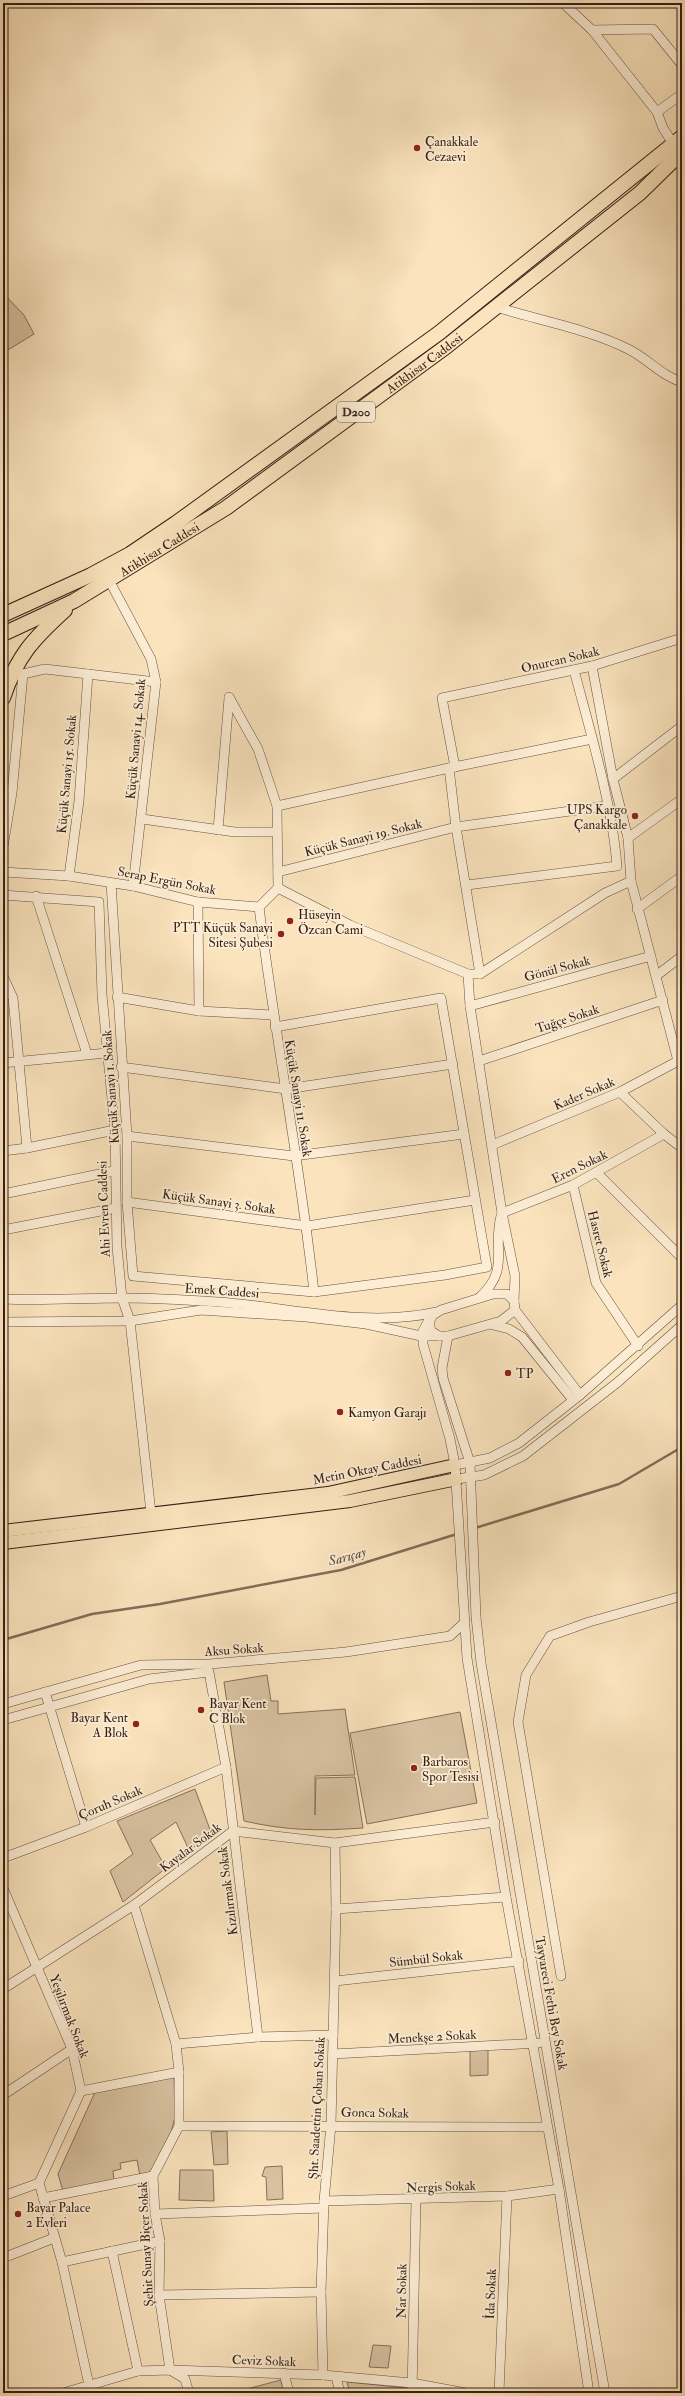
<svg xmlns="http://www.w3.org/2000/svg" width="685" height="2396" viewBox="0 0 685 2396" font-family="'IM FELL Double Pica',serif">
  <rect width="100%" height="100%" fill="#fae3bd"/>
  <filter id="stains"><feTurbulence type="fractalNoise" baseFrequency=".005" numOctaves="4"/><feColorMatrix values="0 0 0 0 .2 0 0 0 0 .09 0 0 0 0 .02 0 0 0 .5 -.17"/></filter>
  <radialGradient id="worn" r=".72"><stop offset=".6" stop-color="#630" stop-opacity="0"/><stop offset="1" stop-color="#630" stop-opacity=".3"/></radialGradient>
  <!-- green -->
  <g fill="#d8c2a1" stroke="#86705c">
    <polygon points="3,293 24,315 34,334 3,353"/>
    <path d="M267,1675l4,26h7v13l67,-5 10,66 -40,1v39l1,-37 39,-1 8,51c-44,3 -75,3 -119,-7l-20,-139z"/>
    <polygon points="460,1712 477,1803 367,1824 350,1733"/>
    <polygon points="195,1789 212,1835 189,1850 176,1822 150,1840 166,1868 123,1902 110,1871 133,1854 117,1821"/>
    <polygon points="488,2049 488,2075 470,2076 470,2051"/>
    <polygon points="174,2077 175,2117 169,2140 150,2174 140,2176 137,2160 120,2163 121,2169 113,2171 114,2181 63,2191 58,2174 96,2090"/>
    <polygon points="227,2131 228,2164 214,2165 211,2132"/>
    <polygon points="282,2166 283,2199 267,2200 266,2177 262,2176 265,2167"/>
    <polygon points="180,2170 213,2170 214,2201 179,2200"/>
    <polygon points="373,2345 391,2346 388,2368 369,2367"/>
    <polygon points="281,2380 284,2393 243,2393 243,2390"/>
    <polygon points="347,2382 407,2388 406,2393 350,2393"/>
  </g>
  <g fill="none" stroke-linecap="round" stroke-linejoin="round">
    <!-- stream -->
    <g stroke="#836c58" stroke-width="2.5">
      <polyline points="475,1528 619,1484 682,1447"/>
      <polyline points="3,1640 92,1614 160,1604 341,1570 457,1534"/>
    </g>
    <!-- minor casing -->
    <g stroke="#665040" stroke-width="10">
      <g id="minor">
        <polyline points="563,3 592,30 657,112"/>
        <polyline points="592,30 653,29 682,65"/>
        <polyline points="674,145 663,128 657,112 682,94"/>
        <path d="M496,307c42,13 96,23 134,43 19,10 32,26 52,32"/>
        <polyline points="109,580 151,659 156,682 133,886"/>
        <polyline points="592,666 613,779 628,838 631,881"/>
        <polyline points="229,697 258,749 277,806 278,888"/>
        <polyline points="455,767 442,698 592,666 682,638"/>
        <polyline points="613,779 682,726"/>
        <polyline points="277,806 449,768 592,739"/>
        <polyline points="142,819 235,832 276,832"/>
        <polyline points="218,830 229,698"/>
        <polyline points="628,838 682,799"/>
        <polyline points="3,847 12,793 23,674 45,669 156,682"/>
        <polyline points="3,872 69,876 133,886 198,902 259,907 278,888 350,925 468,974 480,974 456,827 449,768"/>
        <polyline points="278,872 456,827 606,806"/>
        <polyline points="69,876 79,801 88,674"/>
        <polyline points="111,883 127,1136 127,1202 133,1276 314,1292 445,1275 487,1267 441,998 275,1027"/>
        <path d="M467,885l150,-19c-5,-63 -27,-135 -43,-196"/>
        <polyline points="3,895 99,902 102,995 115,1130 117,1247 122,1298 130,1321 151,1513"/>
        <polyline points="36,896 87,1054"/>
        <polyline points="198,902 199,1011"/>
        <path d="M259,907c16,129 41,256 55,385"/>
        <polyline points="637,909 682,876"/>
        <polyline points="468,974 470,1006 502,1213 515,1276 514,1301"/>
        <polyline points="480,974 605,893 631,881 678,1061"/>
        <polyline points="3,976 13,998 27,1148"/>
        <polyline points="656,976 682,956"/>
        <polyline points="117,997 199,1011 272,1015"/>
        <polyline points="470,1006 651,956"/>
        <polyline points="479,1061 663,1000"/>
        <polyline points="3,1063 107,1053"/>
        <polyline points="121,1067 286,1089 453,1064"/>
        <polyline points="620,1092 664,1134 682,1148"/>
        <polyline points="127,1136 294,1156 464,1134"/>
        <polyline points="492,1145 620,1092 678,1061 682,1064"/>
        <polyline points="3,1151 27,1148 115,1130"/>
        <polyline points="597,1173 682,1258"/>
        <polyline points="573,1185 596,1283 638,1346"/>
        <polyline points="3,1194 114,1171"/>
        <polyline points="127,1202 307,1226 475,1200"/>
        <polyline points="502,1213 573,1185 664,1134"/>
        <polyline points="3,1230 116,1208"/>
        <polygon points="493,1294 507,1294 514,1301 515,1310 501,1321 448,1336 439,1336 431,1331 429,1322 433,1315 441,1310"/>
        <path d="M479,1298c32,-29 13,-49 22,-82"/>
        <path d="M3,1299c41,2 80,-1 121,-1 31,0 63,2 94,4 72,5 147,26 219,10"/>
        <polyline points="515,1310 580,1395"/>
        <polyline points="430,1318 423,1331 423,1344 450,1439 455,1465 467,1658 506,1897 559,2189 589,2393"/>
        <polyline points="3,1322 130,1321 201,1310 306,1317 366,1324 421,1336 439,1336"/>
        <polyline points="493,1325 509,1329 522,1337 573,1400"/>
        <polyline points="448,1336 442,1368 443,1378 470,1463 476,1617 481,1663 605,2393"/>
        <polyline points="455,1465 490,1458 519,1443 580,1395 682,1305"/>
        <polyline points="457,1479 484,1475 523,1456 618,1382 682,1325"/>
        <polyline points="45,1692 86,1827"/>
        <polyline points="3,1704 141,1665 210,1664 346,1652 450,1636 465,1622"/>
        <polyline points="3,1720 149,1679 209,1672 226,1767 258,2037"/>
        <polyline points="3,1858 86,1827 226,1767"/>
        <polyline points="3,1888 72,2049 81,2091 39,2183 62,2262 89,2385"/>
        <polyline points="134,1905 176,2044 179,2072 179,2126 153,2176 155,2214 160,2241 159,2295 170,2370 185,2379 189,2393"/>
        <polyline points="336,1909 506,1897"/>
        <polyline points="561,1976 518,1722 526,1675 550,1636 589,1622 682,1596"/>
        <polyline points="335,1981 519,1961"/>
        <polyline points="3,1989 134,1905 233,1831 335,1843 495,1822"/>
        <polyline points="176,2044 258,2037 333,2035"/>
        <polyline points="333,2054 539,2043"/>
        <polyline points="81,2091 179,2072"/>
        <polyline points="3,2095 72,2049"/>
        <polyline points="179,2126 547,2127"/>
        <polyline points="3,2196 39,2183"/>
        <polyline points="43,2198 153,2176"/>
        <polyline points="324,2201 507,2196 559,2189"/>
        <polyline points="155,2214 324,2208"/>
        <polyline points="112,2251 138,2371"/>
        <polyline points="3,2258 54,2238"/>
        <polyline points="62,2262 160,2241"/>
        <polyline points="159,2295 321,2292"/>
        <polyline points="284,2373 289,2393"/>
        <polyline points="323,2375 321,2292 324,2201 331,2125 336,1909 335,1843"/>
        <polyline points="336,2377 340,2393"/>
        <polyline points="3,2392 3,2393"/>
        <polyline points="63,2393 138,2371 170,2370 323,2375 412,2383 466,2393"/>
        <polyline points="412,2393 416,2200"/>
        <polyline points="499,2393 507,2196"/>
      </g>
    </g>
    <!-- major casing -->
    <g stroke="#341f16" stroke-width="14">
      <g id="major">
        <polyline points="3,1531 328,1493 455,1465"/>
        <polyline points="3,1543 350,1501 457,1479"/>
      </g>
    </g>
    <!-- highway casing -->
    <g stroke="#341f16" stroke-width="16">
      <g id="highway">
        <polyline points="3,615 91,575 130,554 176,523 439,333 682,137"/>
        <path id="s1" d="M3,634l71,-33 152,-93 221,-162 193,-153 42,-41"/>
        <path d="M3,698c14,-42 30,-59 62,-88"/>
      </g>
    </g>
    <!-- minor -->
    <use href="#minor" stroke="#fcedd4" stroke-width="9"/>
    <!-- major -->
    <use href="#major" stroke="#fae3bd" stroke-width="12"/>
    <!-- highway -->
    <use href="#highway" stroke="#fae3bd" stroke-width="14"/>
  </g>
  <!-- markers -->
  <g fill="#8f2418" stroke="#fcedd4" stroke-width="1.5">
    <circle cx="417" cy="148" r="4"/>
    <circle cx="635" cy="816" r="4"/>
    <circle cx="290" cy="921" r="4"/>
    <circle cx="281" cy="934" r="4"/>
    <circle cx="508" cy="1373" r="4"/>
    <circle cx="340" cy="1412" r="4"/>
    <circle cx="201" cy="1710" r="4"/>
    <circle cx="136" cy="1724" r="4"/>
    <circle cx="414" cy="1768" r="4"/>
    <circle cx="18" cy="2214" r="4"/>
  </g>
  <g text-anchor="middle" stroke-width="3.5" stroke-linejoin="round" paint-order="stroke">
    <!-- shield labels -->
    <rect fill="#fcedd4" stroke="#705d4f" stroke-width="1" x="337" y="402" width="38" height="20" rx="3"/>
    <g font-size="12" font-weight="bold" fill="#341f16">
      <text x="356" y="416">D200</text>
    </g>
    <!-- poi labels -->
    <g font-size="13" fill="#341f16" stroke="#fcedd4" text-anchor="start">
      <text x="425" y="146">Çanakkale<tspan x="425" dy="15">Cezaevi</tspan></text>
      <text x="627" y="814" text-anchor="end">UPS Kargo<tspan x="627" dy="15">Çanakkale</tspan></text>
      <text x="298" y="919">Hüseyin<tspan x="298" dy="15">Özcan Cami</tspan></text>
      <text x="273" y="932" text-anchor="end">PTT Küçük Sanayi<tspan x="273" dy="15">Sitesi Şubesi</tspan></text>
      <text x="516" y="1378">TP</text>
      <text x="348" y="1417">Kamyon Garajı</text>
      <text x="209" y="1708">Bayar Kent<tspan x="209" dy="15">C Blok</tspan></text>
      <text x="128" y="1722" text-anchor="end">Bayar Kent<tspan x="128" dy="15">A Blok</tspan></text>
      <text x="422" y="1766">Barbaros<tspan x="422" dy="15">Spor Tesisi</tspan></text>
      <text x="26" y="2212">Bayar Palace<tspan x="26" dy="15">2 Evleri</tspan></text>
    </g>
    <!-- street labels -->
    <g font-size="13" fill="#341f16" stroke="#fcedd4">
      <text dy="5" stroke="none"><textPath href="#s1" startOffset="502">Atikhisar Caddesi</textPath></text>
      <text dy="5" stroke="none"><textPath href="#s1" startOffset="178">Atikhisar Caddesi</textPath></text>
      <text transform="translate(560 659) rotate(-13)" y="5">Onurcan Sokak</text>
      <text transform="translate(135 739) rotate(-85)" y="5">Küçük Sanayi 14. Sokak</text>
      <text transform="translate(66 774) rotate(-85)" y="5">Küçük Sanayi 15. Sokak</text>
      <text transform="translate(363 837) rotate(-14)" y="5">Küçük Sanayi 19. Sokak</text>
      <text transform="translate(167 880) rotate(11)" y="5">Serap Ergün Sokak</text>
      <text transform="translate(557 968) rotate(-15)" y="5">Gönül Sokak</text>
      <text transform="translate(567 1018) rotate(-18)" y="5">Tuğçe Sokak</text>
      <text transform="translate(110 1087) rotate(-94)" y="5">Küçük Sanayi 1. Sokak</text>
      <text transform="translate(584 1093) rotate(-23)" y="5">Kader Sokak</text>
      <text transform="translate(299 1098) rotate(81)" y="5">Küçük Sanayi 11. Sokak</text>
      <text transform="translate(579 1166) rotate(-26)" y="5">Eren Sokak</text>
      <text transform="translate(219 1201) rotate(8)" y="5">Küçük Sanayi 3. Sokak</text>
      <text transform="translate(103 1209) rotate(-92)" y="5">Ahi Evren Caddesi</text>
      <text transform="translate(601 1244) rotate(76)" y="5">Hasret Sokak</text>
      <text transform="translate(222 1290) rotate(4)" y="5">Emek Caddesi</text>
      <text transform="translate(367 1469) rotate(-11)" y="5">Metin Oktay Caddesi</text>
      <text transform="translate(234 1649) rotate(-4)" y="5">Aksu Sokak</text>
      <text transform="translate(110 1802) rotate(-23)" y="5">Çoruh Sokak</text>
      <text transform="translate(190 1847) rotate(-37)" y="5">Kayalar Sokak</text>
      <text transform="translate(227 1891) rotate(-97)" y="5">Kızılırmak Sokak</text>
      <text transform="translate(426 1958) rotate(-6)" y="5">Sümbül Sokak</text>
      <text transform="translate(552 2003) rotate(80)" y="5">Tayyareci Fethi Bey Sokak</text>
      <text transform="translate(70 2016) rotate(69)" y="5">Yeşilırmak Sokak</text>
      <text transform="translate(432 2036) rotate(-3)" y="5">Menekşe 2 Sokak</text>
      <text transform="translate(316 2108) rotate(-87)" y="5">Şht. Saadettin Çoban Sokak</text>
      <text transform="translate(375 2112) rotate(1)" y="5">Gonca Sokak</text>
      <text transform="translate(441 2186) rotate(-2)" y="5">Nergis Sokak</text>
      <text transform="translate(145 2244) rotate(-93)" y="5">Şehit Sunay Biçer Sokak</text>
      <text transform="translate(401 2291) rotate(-89)" y="5">Nar Sokak</text>
      <text transform="translate(490 2294) rotate(-88)" y="5">İda Sokak</text>
      <text transform="translate(264 2360) rotate(2)" y="5">Ceviz Sokak</text>
    </g>
    <!-- water labels -->
    <g font-size="14" font-style="italic" fill="#624c3c" stroke="#fcedd4">
      <text transform="translate(347 1556) rotate(-15)" y="5">Sarıçay</text>
    </g>
  </g>
  <!-- margin -->
  <rect width="685" height="2396" fill="none" stroke="#fae3bd" stroke-width="16"/>
  <rect x="4" y="4" width="677" height="2388" fill="none" stroke="#341f16" stroke-width="2"/>
  <rect x="8" y="8" width="669" height="2380" fill="none" stroke="#341f16"/>
  <rect width="100%" height="100%" filter="url(#stains)"/>
  <rect width="100%" height="100%" fill="url(#worn)"/>
</svg>
